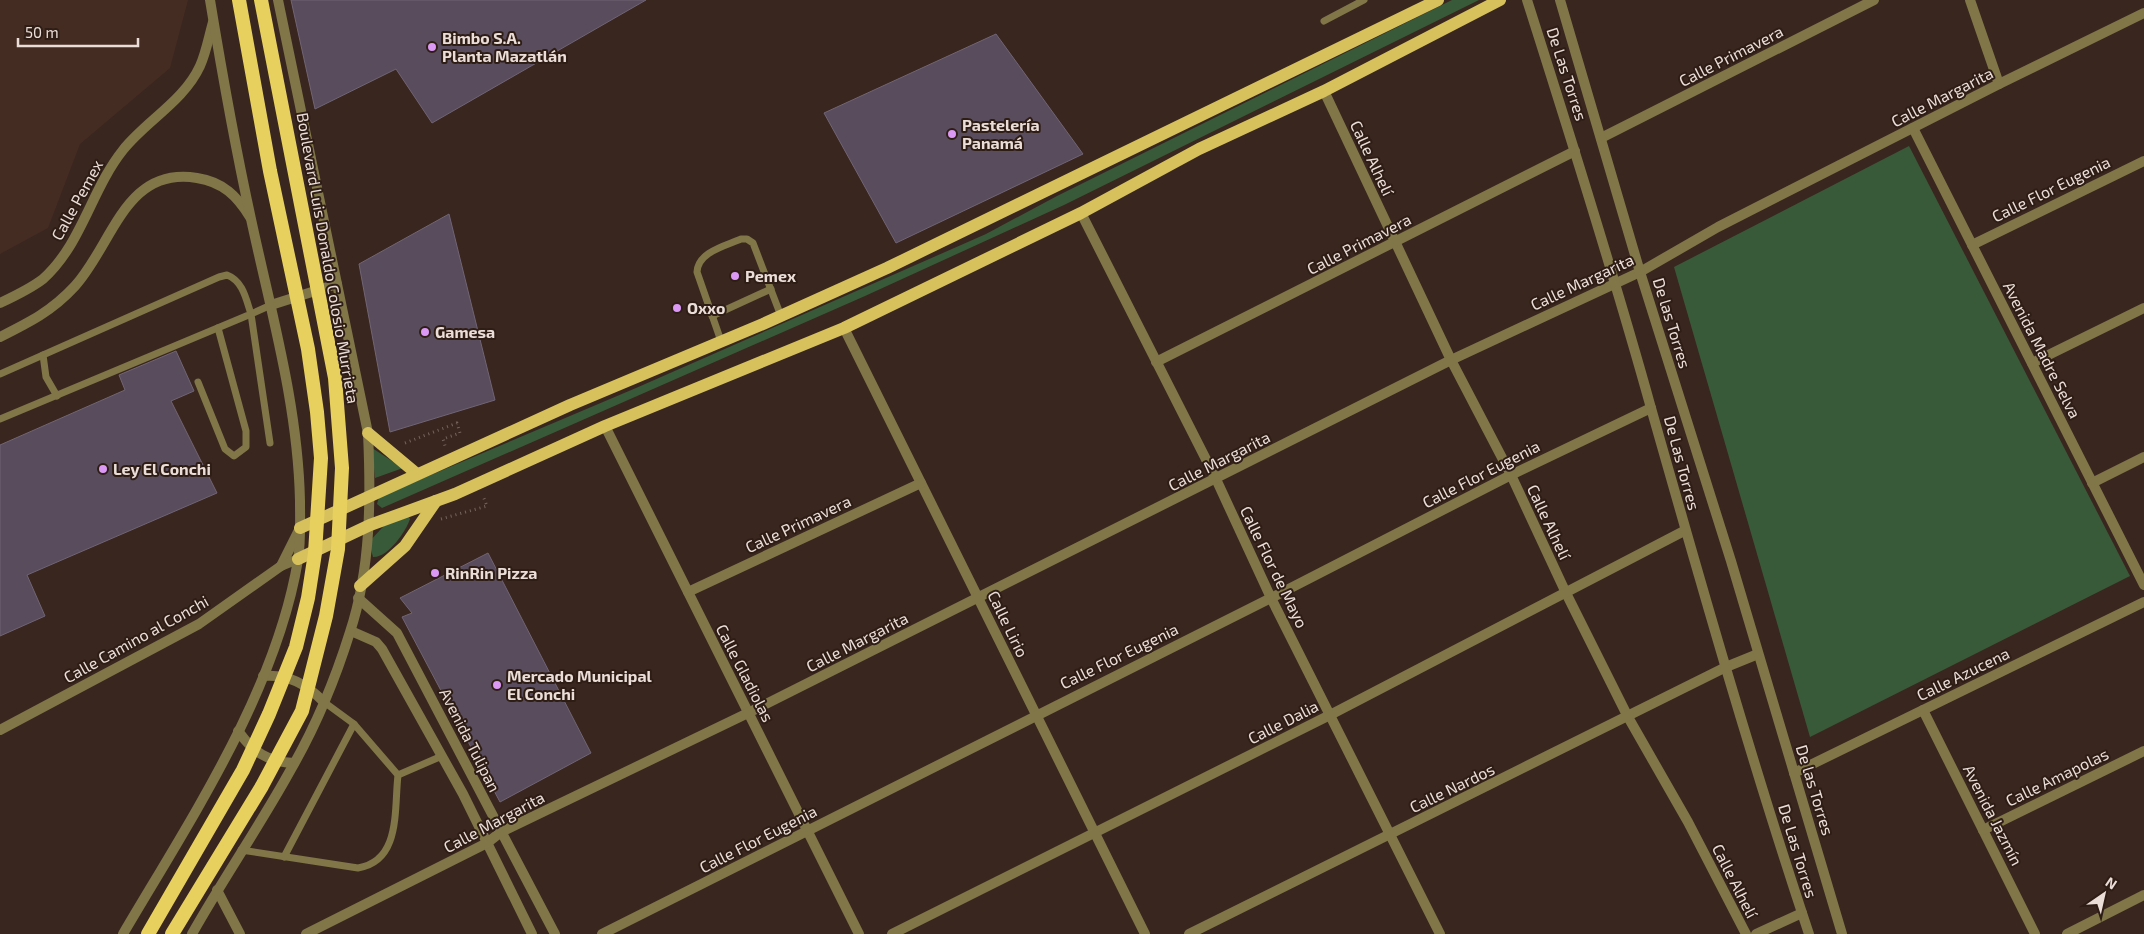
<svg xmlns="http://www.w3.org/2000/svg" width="2144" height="934" viewBox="0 0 2144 934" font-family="'Exo 2',sans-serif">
  <rect width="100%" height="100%" fill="#39261f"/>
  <!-- built -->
  <polygon fill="#452c22" points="0,0 188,0 170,68 80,144 48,228 0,254"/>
  <!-- green -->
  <g fill="#395a39">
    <polygon points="1452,0 1479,0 1064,205 865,296 382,508 377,504 379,497 636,388 986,234 1057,196"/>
    <polygon points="1909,146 2130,576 1810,737 1674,267"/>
    <polygon points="372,448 403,468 375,478"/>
    <path d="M406,512l4,7c-4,12 -22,39 -37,38l-4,-15 24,-26z"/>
  </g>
  <!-- building -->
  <g fill="#594c5c" stroke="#716475">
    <polygon points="291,0 646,0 432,123 396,69 315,109"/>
    <polygon points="996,34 1083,154 896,243 824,113"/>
    <polygon points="449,214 495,400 390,432 359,264"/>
    <polygon points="176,351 194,391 171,401 217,493 27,575 45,616 0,636 0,445 125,390 119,375"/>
    <polygon points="488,553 591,753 500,802 402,617 412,613 400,598"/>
  </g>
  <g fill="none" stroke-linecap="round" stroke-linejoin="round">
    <!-- path -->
    <g stroke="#75645e" stroke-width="3" stroke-dasharray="1 4" stroke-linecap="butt">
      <polyline points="405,443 457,423 460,433 443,439 446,449"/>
      <polyline points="441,519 487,506 483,496"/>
    </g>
    <!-- service -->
    <g stroke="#807648" stroke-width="7">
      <polyline points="1324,21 1364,0"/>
      <polyline points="712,316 771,289"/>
      <path d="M721,341l-24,-69c1,-20 28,-26 44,-33h6l6,4 28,73"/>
      <polyline points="43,355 46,377 57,396"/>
      <path d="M0,374l219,-97 8,-2c16,6 19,24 24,39l-251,105"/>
      <polyline points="198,382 225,449 234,456 246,447 246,431 218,328"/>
      <polyline points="270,443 251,314 271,305"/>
      <polyline points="398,775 442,756"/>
      <path d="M241,850l117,18c43,-7 36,-58 40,-93l-44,-51 -30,-22"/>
      <polyline points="284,857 354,724"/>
    </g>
    <!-- minor -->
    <g stroke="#807648" stroke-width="10">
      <polyline points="1970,0 1999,84"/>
      <polyline points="1324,91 1451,360 1511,475 1566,593 1628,717 1688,822 1746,934"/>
      <polyline points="1913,128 2144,585"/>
      <polyline points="1601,138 1874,0"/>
      <polyline points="1081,213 1216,479 1271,598 1440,934"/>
      <polyline points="1972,245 2144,161"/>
      <path d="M0,303c15,-7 30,-14 43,-24 39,-35 48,-89 80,-129 23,-29 61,-49 77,-84 6,-13 9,-30 13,-44"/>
      <polyline points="844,328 1145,934"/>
      <path d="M0,337c30,-15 52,-26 75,-51 38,-42 50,-120 122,-108 26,4 40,18 53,39"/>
      <polyline points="1156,362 1575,151"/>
      <polyline points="2032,363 2144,308"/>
      <polyline points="605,426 859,934"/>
      <polyline points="2092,483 2144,457"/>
      <polyline points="281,566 300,528"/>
      <polyline points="688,592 921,483"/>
      <polyline points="358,598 397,633 555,934"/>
      <polyline points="351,631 376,642 382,649 463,794 532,934"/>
      <polyline points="1923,710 2035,934"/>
      <polyline points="0,730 199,624 281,566 298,559"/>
      <polyline points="1794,773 2144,602"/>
      <polyline points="1983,830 2144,751"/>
      <polyline points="217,890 240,934"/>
      <polyline points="306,934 487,843 501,832 748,713 1451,360 1640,272 1718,227 1999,84 2144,13"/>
      <polyline points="602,934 1271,598 1511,475 1651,408"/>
      <polyline points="892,934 1330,715 1684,531"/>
      <polyline points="1189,934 1726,667 1758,654"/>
      <polyline points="1756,934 1802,913"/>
      <polyline points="2067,934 2144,895"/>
    </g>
    <!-- tertiary -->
    <g stroke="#807648" stroke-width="10">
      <path d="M1527,0c43,135 86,271 124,408 50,176 100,352 158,526"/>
      <polyline points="1560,0 1640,272 1731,561 1842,934"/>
      <polyline points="271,305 337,284"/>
      <path d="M263,676c26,-2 43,8 61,26"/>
      <path d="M238,731c15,21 30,31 56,32"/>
      <path d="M123,934c67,-114 153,-242 175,-374 3,-19 2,-40 2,-59 -2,-96 -29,-189 -49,-282 -16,-73 -29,-146 -41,-219"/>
      <path d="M192,934c31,-55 67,-107 98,-163 25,-43 45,-91 60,-139 21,-64 21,-133 18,-199l-90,-433"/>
    </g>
    <!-- primary -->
    <g stroke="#d6c15c" stroke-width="12">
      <polyline points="368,433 417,474"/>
      <polyline points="300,528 570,405 763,324 887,268 1438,0"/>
      <polyline points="298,559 370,525 455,494 605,426 844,328 1081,213 1199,149 1324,91 1500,0"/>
      <polyline points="360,586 405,546 436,501"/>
    </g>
    <!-- trunk -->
    <g stroke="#e7d05e" stroke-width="14">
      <polyline points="148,934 243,770 269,714 296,647 308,598 315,553 321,458 317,412 308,349 270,171 239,0"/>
      <polyline points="172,934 262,786 302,711 326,616 338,549 342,468 335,378 261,0"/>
    </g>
  </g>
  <!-- markers -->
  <g fill="#db99f5" stroke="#2e1d15" stroke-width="2">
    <circle cx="432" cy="47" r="5"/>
    <circle cx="952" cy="134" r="5"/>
    <circle cx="735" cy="276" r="5"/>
    <circle cx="677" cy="308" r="5"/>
    <circle cx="425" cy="332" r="5"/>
    <circle cx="103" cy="469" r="5"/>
    <circle cx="435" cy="573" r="5"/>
    <circle cx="497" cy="685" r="5"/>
  </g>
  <g text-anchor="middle" stroke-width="4" stroke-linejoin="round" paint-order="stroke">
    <!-- poi labels -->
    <g font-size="16" font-weight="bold" fill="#ebded9" stroke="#2e1d15" text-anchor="start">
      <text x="442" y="44">Bimbo S.A.<tspan x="442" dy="18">Planta Mazatlán</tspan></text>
      <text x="962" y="131">Pastelería<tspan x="962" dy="18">Panamá</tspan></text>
      <text x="745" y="282">Pemex</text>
      <text x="687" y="314">Oxxo</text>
      <text x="435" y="338">Gamesa</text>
      <text x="113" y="475">Ley El Conchi</text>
      <text x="445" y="579">RinRin Pizza</text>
      <text x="507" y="682">Mercado Municipal<tspan x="507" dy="18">El Conchi</tspan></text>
    </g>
    <!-- street labels -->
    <g font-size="16" fill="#ebded9" stroke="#2e1d15">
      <text transform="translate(1731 56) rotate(-27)" y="6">Calle Primavera</text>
      <text transform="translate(1567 74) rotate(72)" y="6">De Las Torres</text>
      <text transform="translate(1942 97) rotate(-27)" y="6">Calle Margarita</text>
      <text transform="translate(1372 158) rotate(65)" y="6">Calle Alhelí</text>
      <text transform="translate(2051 189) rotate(-26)" y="6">Calle Flor Eugenia</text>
      <text transform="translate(77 200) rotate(-61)" y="6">Calle Pemex</text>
      <text transform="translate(1359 244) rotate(-27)" y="6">Calle Primavera</text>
      <text transform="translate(328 258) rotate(80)" y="6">Boulevard Luis Donaldo Colosio Murrieta</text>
      <text transform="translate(1582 282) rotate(-25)" y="6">Calle Margarita</text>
      <text transform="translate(1672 323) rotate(73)" y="6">De las Torres</text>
      <text transform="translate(2042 350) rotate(63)" y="6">Avenida Madre Selva</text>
      <text transform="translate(1219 461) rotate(-27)" y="6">Calle Margarita</text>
      <text transform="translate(1682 463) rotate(75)" y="6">De Las Torres</text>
      <text transform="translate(1481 474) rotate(-27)" y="6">Calle Flor Eugenia</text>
      <text transform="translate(1549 522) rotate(65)" y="6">Calle Alhelí</text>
      <text transform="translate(798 524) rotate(-25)" y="6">Calle Primavera</text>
      <text transform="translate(1274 567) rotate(64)" y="6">Calle Flor de Mayo</text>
      <text transform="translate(1008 624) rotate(64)" y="6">Calle Lirio</text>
      <text transform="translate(136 639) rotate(-29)" y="6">Calle Camino al Conchi</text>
      <text transform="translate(857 642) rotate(-27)" y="6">Calle Margarita</text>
      <text transform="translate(1119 656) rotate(-26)" y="6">Calle Flor Eugenia</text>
      <text transform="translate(745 673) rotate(63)" y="6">Calle Gladiolas</text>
      <text transform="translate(1963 674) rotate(-26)" y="6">Calle Azucena</text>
      <text transform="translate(1283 722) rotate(-27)" y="6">Calle Dalia</text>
      <text transform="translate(470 740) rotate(63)" y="6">Avenida Tulipan</text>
      <text transform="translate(2057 777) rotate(-26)" y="6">Calle Amapolas</text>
      <text transform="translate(1452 788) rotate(-26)" y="6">Calle Nardos</text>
      <text transform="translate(1815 790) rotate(73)" y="6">De las Torres</text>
      <text transform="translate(1993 815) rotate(63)" y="6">Avenida Jazmín</text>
      <text transform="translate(494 822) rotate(-28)" y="6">Calle Margarita</text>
      <text transform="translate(758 839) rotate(-27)" y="6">Calle Flor Eugenia</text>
      <text transform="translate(1798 851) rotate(73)" y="6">De Las Torres</text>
      <text transform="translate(1735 881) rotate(63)" y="6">Calle Alhelí</text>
    </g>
  </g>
  <!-- north arrow -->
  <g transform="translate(2104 894) rotate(34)" stroke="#2e1d15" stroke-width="4" paint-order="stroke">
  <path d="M0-4L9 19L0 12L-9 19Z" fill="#ebded9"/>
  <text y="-8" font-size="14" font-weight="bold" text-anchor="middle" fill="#ebded9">N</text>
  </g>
  <!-- scale -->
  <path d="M18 38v8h120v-8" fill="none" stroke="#ebded9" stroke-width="2.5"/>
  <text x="25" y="38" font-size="15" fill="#ebded9" stroke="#2e1d15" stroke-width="4" paint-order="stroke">50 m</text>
</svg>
